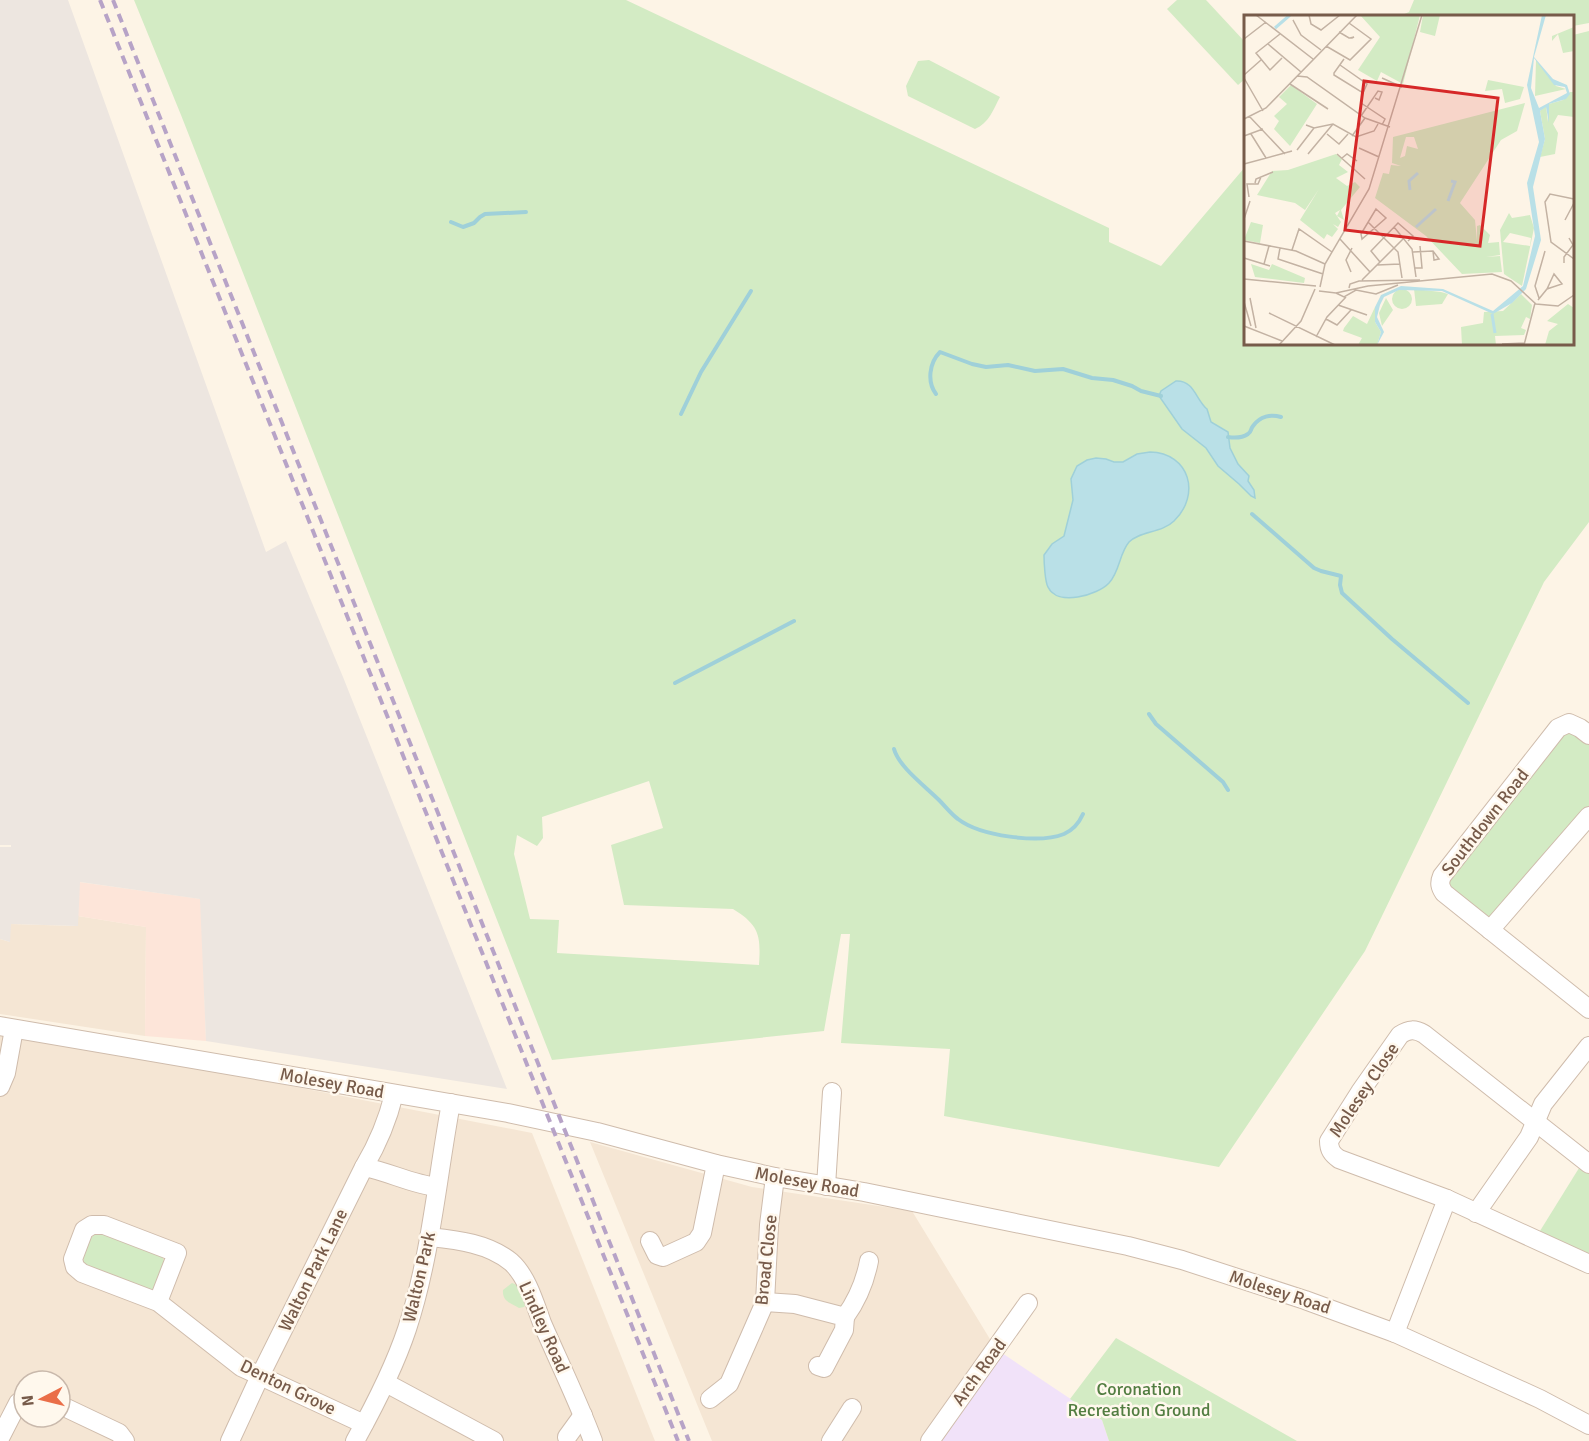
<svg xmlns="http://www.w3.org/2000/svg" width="1589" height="1441" viewBox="0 0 1589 1441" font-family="Signika,sans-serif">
  <rect width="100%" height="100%" fill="#fdf4e6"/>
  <!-- residential -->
  <g fill="#f5e6d4" fill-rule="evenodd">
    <polygon points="78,916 146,927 145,1036 0,1014 0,939 10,942 10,924 77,926"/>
    <path d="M0,1032l148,26 384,75 123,308h-655zM24,1381h36v36h-36z"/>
    <polygon points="590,1142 752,1187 912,1211 996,1349 930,1441 712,1441"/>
  </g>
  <!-- commercial -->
  <polygon fill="#fde5d9" points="79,882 201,899 206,1041 145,1036 146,927 78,916"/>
  <!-- industrial -->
  <polygon fill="#ede6e0" points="0,0 68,0 266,552 286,541 343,677 507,1089 206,1041 200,899 80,882 78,926 11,924 10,942 0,939 0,847 11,847 11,845 0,845"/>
  <!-- education -->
  <polygon fill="#f1e2f9" points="996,1349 1102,1420 1109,1441 930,1441"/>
  <!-- green -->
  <g fill="#d3ebc4" fill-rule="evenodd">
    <path d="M134,0h492l483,228v14l52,24 84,-99 1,177h326l1,-309 16,-4v491l-45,60 -179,369 -146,216 -275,-51 6,-67 -109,-6 9,-109h-9l-17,97 -272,29 -371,-945zM649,781l14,47 -52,17 13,60 109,4c26,16 28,26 26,56l-202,-12 2,-33 -29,-1 -16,-65 3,-19 20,11 6,-8 -1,-21z"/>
    <polygon points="1177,0 1206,0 1245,42 1245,79 1238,85 1167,9"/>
    <polygon points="1414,0 1589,0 1589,23 1573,26 1572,16 1400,16 1409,12"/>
    <path d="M929,60l71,37c-7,13 -11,26 -25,32l-67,-33 -2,-10 12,-25z"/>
    <polygon points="1558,728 1589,735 1589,816 1490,930 1444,893 1442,876"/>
    <polygon points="1584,1160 1589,1164 1589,1264 1535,1239"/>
    <path d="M96,1234h8l58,23 3,5 -8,30 -73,-27c-2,-11 1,-24 12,-31z"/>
    <path d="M512,1283l5,2 11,18 -4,4 -5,1c-9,-5 -17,-7 -16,-18z"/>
    <polygon points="1116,1338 1297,1441 1109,1441 1102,1420 1070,1399"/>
  </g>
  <!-- water -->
  <g fill="#b9e0e7" stroke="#9fd0d9" stroke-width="1.5">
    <path d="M1176,381c18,-1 20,19 31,28l4,13 17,10 2,16 8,16 11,12 -1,5 6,9 1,8 -4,-2 -12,-12 -21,-18 -12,-18 -24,-19 -23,-33 2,-5z"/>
    <path d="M1150,452c40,1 51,43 24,69 -12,12 -35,10 -45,21 -10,12 -9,29 -20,41 -11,12 -52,24 -61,4 -3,-5 -4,-25 -4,-32l8,-11 12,-8 9,-36 -2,-21 6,-13 10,-6 9,-2 10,1 8,3h9l14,-8z"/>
  </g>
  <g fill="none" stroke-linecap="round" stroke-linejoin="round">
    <!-- stream -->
    <g stroke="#9fd0d9" stroke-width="4">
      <polyline points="451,222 463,227 474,223 480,217 485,214 526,212"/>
      <path d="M936,394c-9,-12 -7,-31 4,-42l32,12 14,3 22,-2 27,6 28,-2 29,9 21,2 19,6 9,5 20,5"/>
      <polyline points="681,414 701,372 751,291"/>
      <path d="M1228,437c6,1 14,1 20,-3 4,-3 2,-4 5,-8 7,-10 18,-12 28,-9"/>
      <polyline points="1252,514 1314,568 1321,571 1341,576 1340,585 1342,593 1392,639 1468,703"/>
      <polyline points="675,683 794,621"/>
      <polyline points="1149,714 1156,724 1223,782 1228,790"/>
      <path d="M894,749c5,18 31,37 45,51 6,6 12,14 19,19 22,17 81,25 106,15 9,-4 15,-11 19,-20"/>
    </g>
    <!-- minor casing -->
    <g stroke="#cfbcac" stroke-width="20">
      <g id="minor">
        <path d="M1589,735l-9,-7 -11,-5 -11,5 -116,148c-3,7 -2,11 2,17l145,116"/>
        <polyline points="1490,930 1589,816"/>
        <polyline points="0,1026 508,1113 597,1132 716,1164 775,1177 864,1192 1128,1246 1182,1260 1305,1300 1395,1333 1540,1399 1589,1425"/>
        <polyline points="0,1087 6,1073 14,1029"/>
        <path d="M1589,1164l-165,-130c-9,-5 -15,-5 -24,1l-40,57 -31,49c0,9 3,13 10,18l108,40 142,65"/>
        <path d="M364,1167c25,5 48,17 73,20"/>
        <polyline points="826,1186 832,1092"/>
        <polyline points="1476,1213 1529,1137 1543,1104 1589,1046"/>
        <path d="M429,1237c28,3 59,6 82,25 16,14 24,42 31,61 17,39 36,78 51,118"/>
        <polyline points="650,1241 657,1255 663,1257 696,1242 702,1233 716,1164"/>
        <polyline points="158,1302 177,1253 104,1225 92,1225 84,1230 73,1259 75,1267 82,1273 158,1302 241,1367 364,1424"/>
        <polyline points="765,1302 795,1304 845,1317 844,1330 824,1368 818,1366"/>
        <path d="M845,1317c13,-18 20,-35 24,-56"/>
        <polyline points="1395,1333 1447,1199"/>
        <polyline points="386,1383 494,1441"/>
        <polyline points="710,1399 729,1384 765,1302 769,1225 775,1177"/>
        <polyline points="60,1405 119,1433 125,1441"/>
        <polyline points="567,1437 583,1415"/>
        <polyline points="0,1438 18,1403 24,1398"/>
        <path d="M230,1441l30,-65 104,-209c13,-22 24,-48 30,-73"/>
        <path d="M355,1441c20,-36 39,-73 52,-112 24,-73 30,-151 44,-226"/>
        <polyline points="831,1441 852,1408"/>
        <polyline points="930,1441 1028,1303"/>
      </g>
    </g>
    <!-- minor -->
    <use href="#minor" stroke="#fff" stroke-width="18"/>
    <!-- rail -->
    <g stroke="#b7a3c7" stroke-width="4" stroke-dasharray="9 6" stroke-linecap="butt">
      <polyline points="100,0 678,1441"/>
      <polyline points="113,0 689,1441"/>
    </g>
  </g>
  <g text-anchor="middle" stroke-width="5" stroke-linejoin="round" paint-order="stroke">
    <!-- street labels -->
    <g font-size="18" fill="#775b4a" stroke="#fff8ed">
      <text transform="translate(1485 822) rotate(-52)" y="6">Southdown Road</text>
      <text transform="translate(332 1083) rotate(10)" y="6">Molesey Road</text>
      <text transform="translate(1364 1090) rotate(-56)" y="6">Molesey Close</text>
      <text transform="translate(807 1182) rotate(10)" y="6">Molesey Road</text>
      <text transform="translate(766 1260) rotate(-84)" y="6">Broad Close</text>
      <text transform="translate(313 1270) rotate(-64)" y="6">Walton Park Lane</text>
      <text transform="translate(419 1277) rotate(-77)" y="6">Walton Park</text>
      <text transform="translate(1280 1292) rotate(18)" y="6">Molesey Road</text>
      <text transform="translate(544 1327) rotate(66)" y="6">Lindley Road</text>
      <text transform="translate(979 1372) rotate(-54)" y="6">Arch Road</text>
      <text transform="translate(288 1387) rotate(26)" y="6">Denton Grove</text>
    </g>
    <!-- park labels -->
    <g font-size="18" fill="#527d41" stroke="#fff8ed">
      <text x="1139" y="1395">Coronation<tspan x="1139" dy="21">Recreation Ground</tspan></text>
    </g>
  </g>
  <!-- overview -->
  <g transform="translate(1244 15)">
    <rect width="330" height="330" fill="#fdf4e6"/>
    <path d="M116,0h60l-17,69 -22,-12 -4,9 -19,-11 22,-33zM179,0h17l-5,21 -15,-4zM330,12v24l-11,2 -5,-19 -6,7v-5zM292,45l20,26 10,3 -31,7zM244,65l36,7 -4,12 -15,4 -3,-14 -17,2zM47,70l26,19 -27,42 -16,-17 5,-8 -5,-5 13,-12 -8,-7zM326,77h4v25l-16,-2 -5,9 5,9 -3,21 -15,3 5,-18 -5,-28 6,-5 2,16 1,-18 14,-4zM281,88l-8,28 -16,9 -41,63 15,17 2,21v-15l3,-1 10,10 -2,8 11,-1 1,13 -14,2 14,-1 2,16 -40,2 -36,-38 -51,-38 8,-25 6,1 2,-9 10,1 -9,-3 1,-26zM162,122h8l4,12 -11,-3 -2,10 -5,2zM92,139l6,5 -3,6 9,7 -12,6 11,8 8,-4 5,5 -19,23 3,10 -7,-4 3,-6 -5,3 6,9 -3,5 -5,-3 5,5 -6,8 -5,-3 -3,5 -24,-19 19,-31 -14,21 -10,-7 -38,-8 15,-24 16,-1zM265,198l3,5 18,-3 4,13 -12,58 -18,-12 -4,-44zM266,218l21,5 -1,8 -27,-4zM7,207l12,3 -3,18 -16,-3zM7,249l18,6 3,-6 33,14 -1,5 -49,-6zM148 284a10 10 0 1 1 20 0a10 10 0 1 1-20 0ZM170,274l27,3 7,2 -6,10 -26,2zM277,279l11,11 -2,14 -4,-2 -5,11 5,2 -2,5 -29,1 1,9h-34l-1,-18 22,-4 1,-11 19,-1zM142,283l7,12 -11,16 -3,-13zM324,289l6,4v37h-29l4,-14 9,-7 -11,-3zM131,292v15l6,10 -4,13h-19l4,-7 -19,-7 1,-3 9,-12 14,8z" fill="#d3ebc4" fill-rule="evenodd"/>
    <path d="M298,0h4l-12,42 19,22 14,6 3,9 -4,5 -17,5v19l-3,-16 -6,4 5,28 -12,48 8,53 -15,49 -14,14 -19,11 -51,-23 -43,-1 -15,7 -4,8 -3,12 7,15 -7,13 4,-13 -6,-10v-15l6,-12 20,-9 42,3 50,22 30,-25 12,-50 -8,-53 12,-41 -12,-57zM290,43l20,27 11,2 2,6 -28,15 -8,-20z" fill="#b9e0e7" fill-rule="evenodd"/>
    <path fill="none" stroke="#b9e0e7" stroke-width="3" d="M31,13l15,-13M166,175l-1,-9 9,-8M204,186l7,-19 -4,-1M172,212l20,-18M248,299l3,19"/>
    <path fill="none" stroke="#c3b2a3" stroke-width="1.5" d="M12,0l57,44M65,0l2,9 10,6 19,-15M51,9l-2,-4 8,15 20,15M95,17l10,6h3l2,-1 -4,1M36,19l-24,19 14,17 12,-12M0,24l22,-17M24,29l33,28M82,31l24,14 21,-21 -22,-16M96,50l27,19 -4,9 -29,-18v-2l10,-14M0,60l17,-15M53,61l10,1 58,41 25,9M0,63l19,33M138,63l20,9M46,69l38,25M117,88l24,16 -3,6M5,101l36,38M117,101l17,-25 4,1 -3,8 -4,-2M0,104l22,-11 91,-93M62,110l8,3 19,-4 23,13 18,-6 4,-7M7,119l15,24M83,119l12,10 9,-10M0,121l19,-7M108,121l13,-18M115,133l20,9M53,135l17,-22M64,139l25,-30M93,139l28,25M98,143l5,-4 10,7M0,149l48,-13M11,168l1,-4 17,-7M5,182l-2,-13h11l3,-7M330,184l-24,-5 -5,8 6,40 23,17M132,194l10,9 -24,21 -1,-5zM0,204l6,-18M321,205l9,-17M124,207l30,30 4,26M150,212l18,22 4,28M96,224l30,33M0,226l52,10 29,13M36,233l-2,11 45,15M48,235l7,-21 33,23M169,237l20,-1 6,8 -5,1 -1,-9M0,243l26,8M136,247l-9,-11 27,-28 15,13 -5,5M320,248v-6l9,-12 -4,-7M20,249l5,-18M133,250l23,-1M171,253h7l-2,-22M107,257l-5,-12 6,-12M0,264l72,7M118,265l42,-42M76,272l5,-23 44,-75 53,-174M105,273l1,-4 9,-3 61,-1M75,276l17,2 32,-7 124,-12 19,7 25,23 22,2 16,-11M92,278l8,4 12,-7 20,4 22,-9M6,283l6,30M295,283l-4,-12 10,-35M294,285l9,-11 15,-5 -8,-10 -7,15M0,287l7,24M94,290l29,10M25,298l66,32M82,304l11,6 14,-15M0,311l38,15M72,322l11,-20 19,-20M258,329l23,-1M35,330l22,-24 14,-32M280,330l11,-42"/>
    <path fill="#d62828" fill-opacity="0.15" stroke="#d62828" stroke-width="3" d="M120,66l134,17 -18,148 -135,-16z"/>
    <rect width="330" height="330" fill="none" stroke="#775b4a" stroke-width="3"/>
  </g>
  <!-- north arrow -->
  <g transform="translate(42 1399) rotate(263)"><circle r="28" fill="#fff8ed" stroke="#c9b9ac" stroke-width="1.5"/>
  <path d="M0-4.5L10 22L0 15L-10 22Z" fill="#ea6e48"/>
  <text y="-9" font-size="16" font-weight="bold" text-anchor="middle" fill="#775b4a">N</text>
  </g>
</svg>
